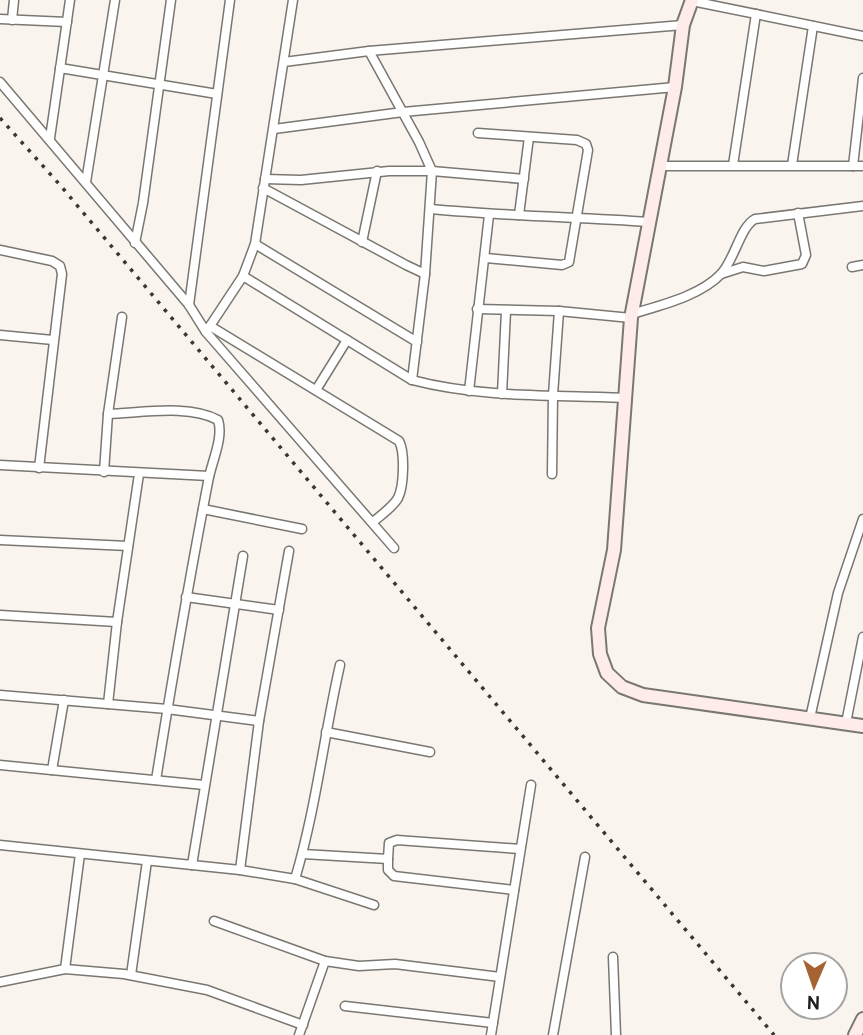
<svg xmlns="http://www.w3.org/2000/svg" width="863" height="1035" viewBox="0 0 863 1035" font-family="Overpass,sans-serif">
  <rect width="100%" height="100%" fill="#f9f5ee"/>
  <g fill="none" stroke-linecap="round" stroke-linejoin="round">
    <!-- minor casing -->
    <g stroke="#7a7771" stroke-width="11">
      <g id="minor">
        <polyline points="692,1 863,36"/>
        <polyline points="0,19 67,22"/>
        <polyline points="12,20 14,0"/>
        <polyline points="369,51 419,142 432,171 425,274 412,380"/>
        <polyline points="284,62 369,51 683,25"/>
        <polyline points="60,68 217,94"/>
        <polyline points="0,82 189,305 206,332 394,548"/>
        <polyline points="274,129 403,112 675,87"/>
        <polyline points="478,133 577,140 586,144 588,150 569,262 562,265 486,258"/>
        <polyline points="50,138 70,0"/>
        <polyline points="733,165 756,14"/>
        <polyline points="792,165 813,26"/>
        <polyline points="660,166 863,166"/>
        <polyline points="853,166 863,78"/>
        <polyline points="265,179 301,180 389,171 432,171 524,179"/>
        <polyline points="86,182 115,0"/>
        <polyline points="263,188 406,265 425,274"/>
        <path d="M431,209c73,7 145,8 218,13"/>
        <polyline points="519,215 529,137"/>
        <polyline points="362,242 377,171"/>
        <polyline points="135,243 143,203 171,0"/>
        <polyline points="255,244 417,342"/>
        <polyline points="0,250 52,261 60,266 62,274 39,468"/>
        <polyline points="852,267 863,265"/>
        <polyline points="721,274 743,267 764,271 802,264 806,255 798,213"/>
        <path d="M243,276l169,104c69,18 142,15 214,18"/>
        <polyline points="189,305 230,0"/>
        <polyline points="477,309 559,311 631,318"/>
        <path d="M632,314c29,-9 68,-18 89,-40 14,-15 19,-47 34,-55l108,-13"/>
        <path d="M210,326l189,115c6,11 5,45 -1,57 -5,9 -17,17 -25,24"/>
        <polyline points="206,332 243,276 255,244 293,0"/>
        <polyline points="0,335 53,340"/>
        <polyline points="316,390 347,340"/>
        <polyline points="469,391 489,215"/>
        <polyline points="502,394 506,311"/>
        <path d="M108,414c33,-1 81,-10 110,6 6,18 -7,43 -10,62 -19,99 -36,198 -52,298"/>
        <polyline points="0,465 209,476"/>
        <polyline points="104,472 108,414 122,317"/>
        <polyline points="552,474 553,395 559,311"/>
        <polyline points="203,509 302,529"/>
        <polyline points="0,540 128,546"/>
        <polyline points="186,597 279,610"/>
        <polyline points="0,615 117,622"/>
        <polyline points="0,695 167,709 259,721"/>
        <polyline points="108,704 117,622 139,474"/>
        <polyline points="810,718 838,593 863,519"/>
        <polyline points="846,723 863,637"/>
        <polyline points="326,732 430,752"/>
        <polyline points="0,765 204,785"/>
        <polyline points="52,770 64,700"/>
        <polyline points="0,845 240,870 295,879 374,905"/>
        <polyline points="303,854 388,859 389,843 397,840 520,849"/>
        <polyline points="388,859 388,870 394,876 514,890"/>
        <polyline points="192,865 243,556"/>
        <polyline points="240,870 259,721 289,551"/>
        <path d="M295,879c21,-70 29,-144 45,-214"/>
        <polyline points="214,921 325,961 359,966 395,964 500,977"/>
        <polyline points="613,957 616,1035"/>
        <polyline points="65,969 80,854"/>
        <polyline points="131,975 147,861"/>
        <polyline points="0,982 65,969 124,974 207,990 303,1025"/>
        <polyline points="345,1006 493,1023"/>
        <polyline points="299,1035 325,961"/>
        <polyline points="491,1035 531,785"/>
        <polyline points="553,1035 585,857"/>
      </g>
    </g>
    <!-- secondary casing -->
    <g stroke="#7a7771" stroke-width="16">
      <g id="secondary">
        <polyline points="692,0 683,25 675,87 631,318 614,550 598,628 600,654 607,673 622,687 643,695 863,726"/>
        <polyline points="855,1035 863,1019"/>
      </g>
    </g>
    <!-- minor -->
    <use href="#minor" stroke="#fff" stroke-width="8"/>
    <!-- secondary -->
    <use href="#secondary" stroke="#feeceb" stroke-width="12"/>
    <!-- rail -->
    <polyline stroke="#383733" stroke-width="3.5" stroke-dasharray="3.5 7" stroke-linecap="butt" points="0,118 60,185 774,1035"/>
  </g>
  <!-- north arrow -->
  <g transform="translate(814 986) rotate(182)"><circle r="33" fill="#ffffff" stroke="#a6a5a4" stroke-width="2"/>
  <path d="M0-5L12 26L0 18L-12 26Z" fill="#a66232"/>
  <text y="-10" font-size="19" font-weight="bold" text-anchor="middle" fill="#201f1c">N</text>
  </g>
</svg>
